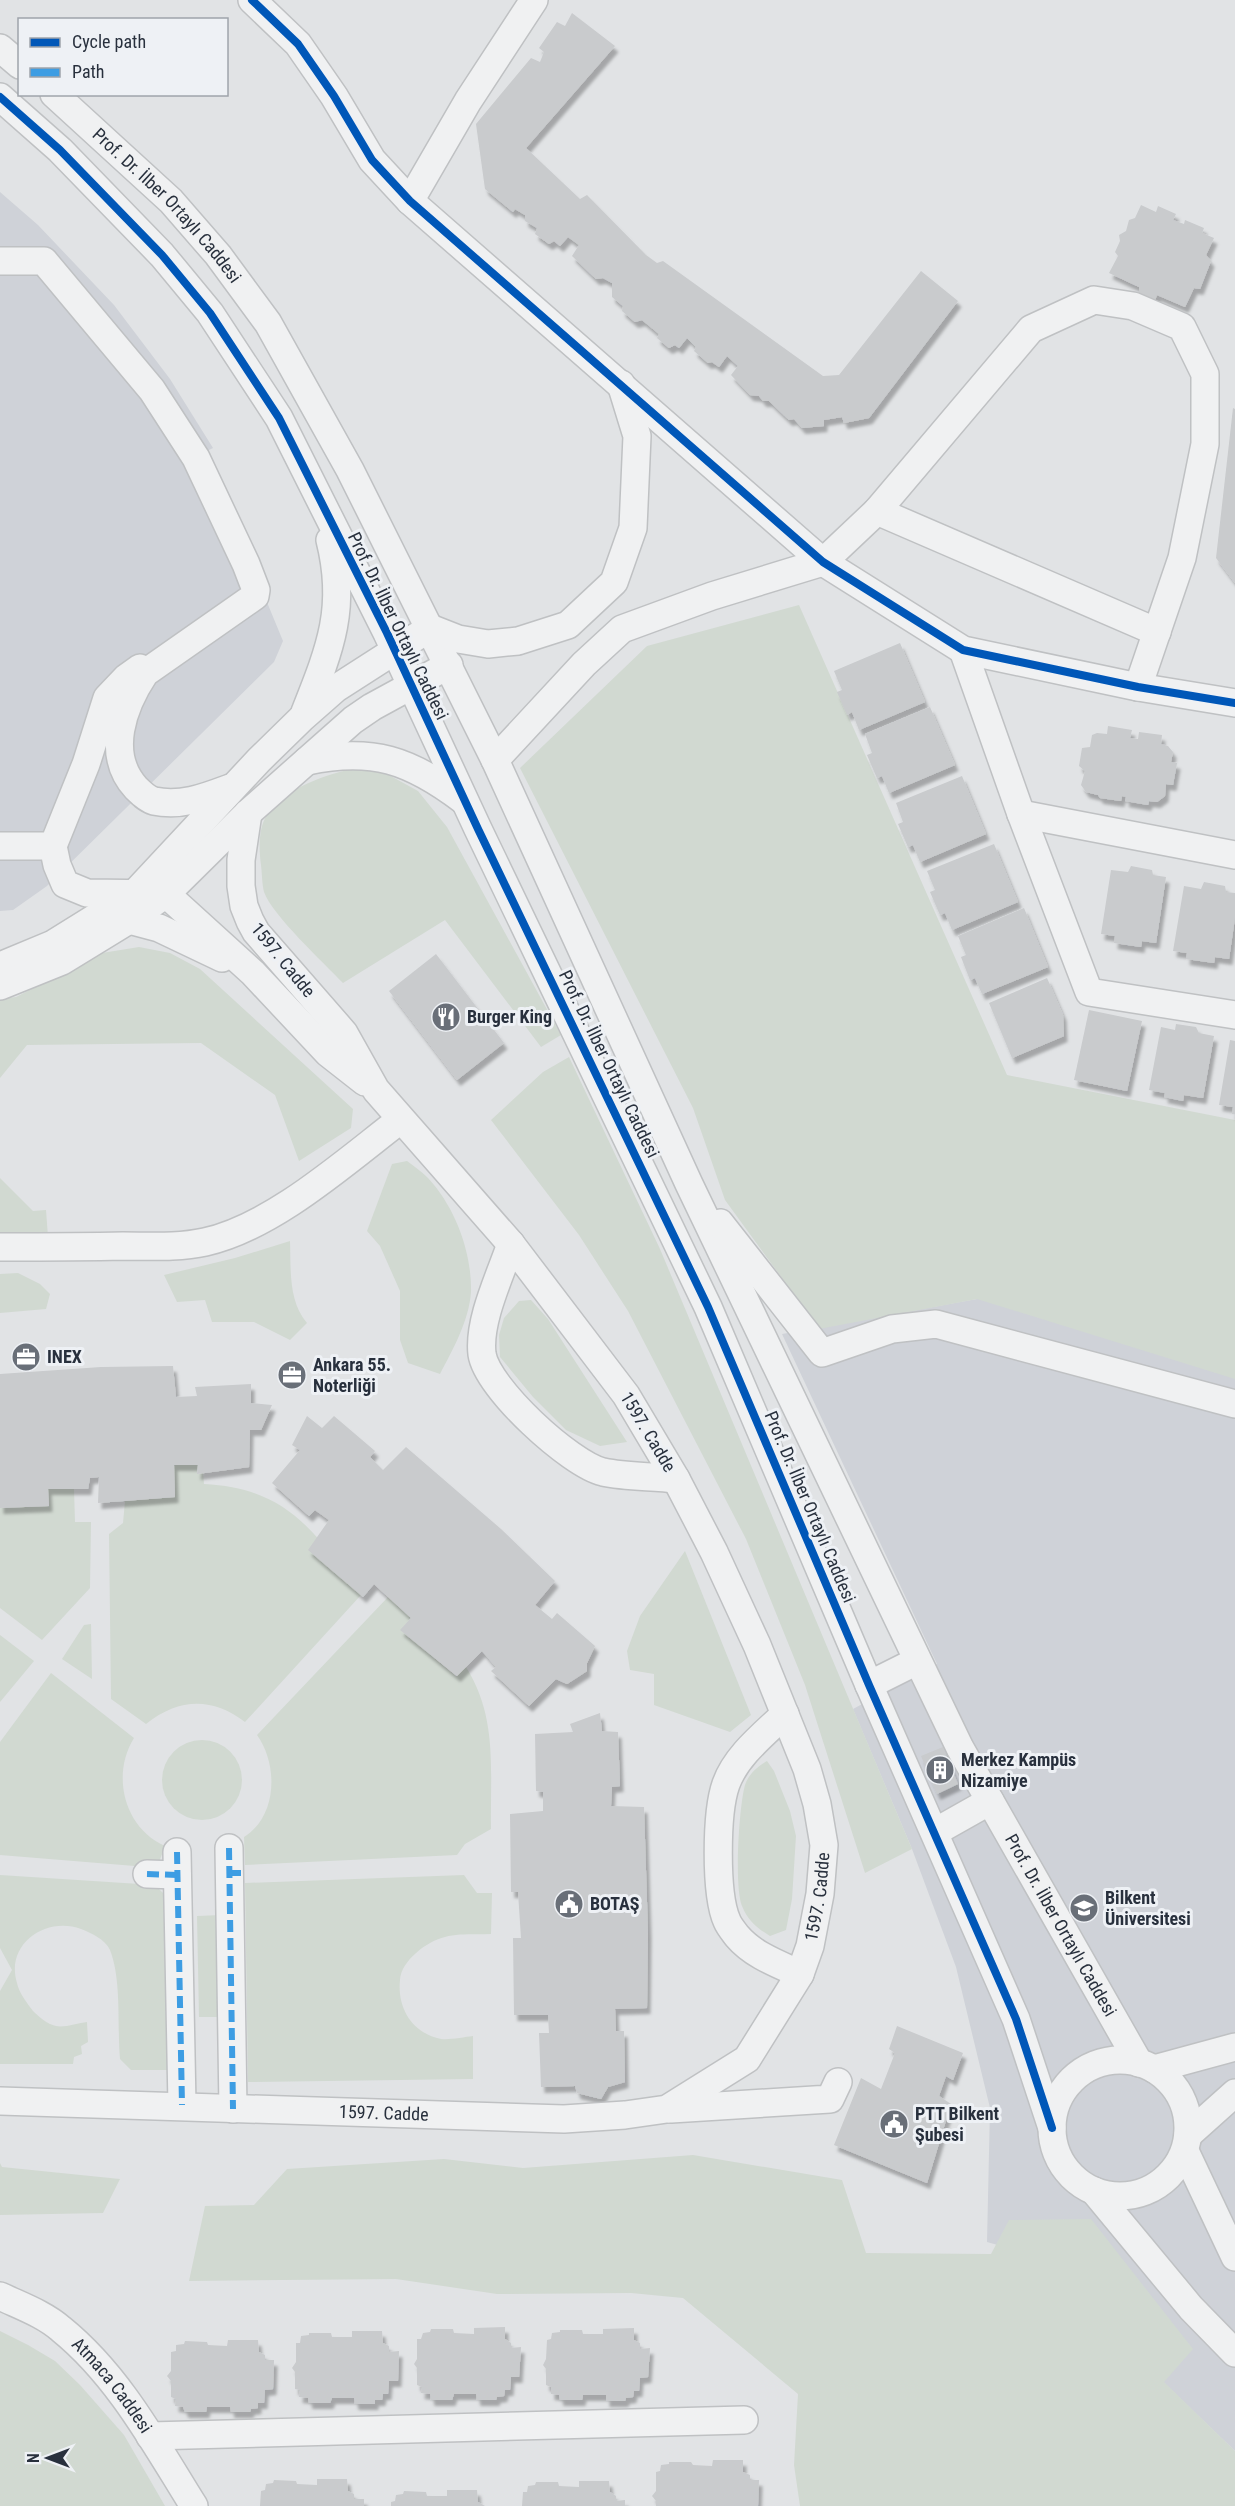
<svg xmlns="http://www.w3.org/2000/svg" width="1235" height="2506" viewBox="0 0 1235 2506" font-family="'Roboto Condensed',sans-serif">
  <defs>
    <filter id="shadow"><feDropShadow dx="3.5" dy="6" stdDeviation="1.5" flood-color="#0004"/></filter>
  </defs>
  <rect width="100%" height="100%" fill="#e1e3e5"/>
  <!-- built -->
  <g fill="#cfd2d8">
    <polygon points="0,192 38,225 114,305 170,379 213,448 205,452 283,641 274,662 47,886 13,910 0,911"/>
    <polygon points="977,1299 1235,1300 1235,2451 1030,2254 987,2242 990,2108 956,1967 912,1849 853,1709 937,1664 782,1334"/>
  </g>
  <!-- green -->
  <g fill="#d1d9d1">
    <polygon points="799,605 1007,1075 1235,1120 1235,1379 977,1299 819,1329 725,1200 693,1108 520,768 647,646"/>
    <path d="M354,768l33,6 31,17 29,36 114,208 -20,12 -96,-127 -102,63c-19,-20 -71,-68 -79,-91 -2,-8 -2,-19 -3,-27 -2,-14 -3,-37 6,-50 20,-28 56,-39 87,-47z"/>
    <polygon points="139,947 170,953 200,969 353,1109 351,1128 299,1161 275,1095 201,1043 27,1045 0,1078 0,999 16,997 102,953"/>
    <polygon points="569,1057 660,1249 912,1849 865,1873 805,1685 746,1539 628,1311 579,1235 491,1120 543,1072"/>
    <path d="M407,1161c7,5 15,11 21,17 27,29 44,74 43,114 -2,29 -18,57 -31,82l-32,-11 -8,-23v-49l-20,-45 -13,-15 25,-67z"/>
    <polygon points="0,1178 33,1211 46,1210 48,1237 0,1237"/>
    <path d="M290,1241c1,27 -2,60 17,82l-17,17 -36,-18h-42l-7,-22 -28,2 -13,-27 71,-17z"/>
    <polygon points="18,1273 40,1284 50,1294 46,1309 0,1313 0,1274"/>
    <polygon points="531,1300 548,1319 627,1442 600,1446 566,1430 533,1397 500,1357 499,1335 504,1318 519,1301"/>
    <path d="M174,1465h24l-1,9 6,-1 1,11c84,4 112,49 157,111l-116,127c-33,-25 -66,-24 -99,2l-35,-25 -2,-165 14,-11 2,-22 50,-4z"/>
    <polygon points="48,1489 74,1489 75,1522 91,1522 90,1588 42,1640 0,1608 0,1508 49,1506"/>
    <polygon points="685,1551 751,1715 730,1732 654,1705 654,1674 630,1670 627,1651 640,1616"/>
    <path d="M388,1597l23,21 -10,12 55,46 10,-9c32,51 24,103 25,162l-26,15 -8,11 -212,10 -1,-28c34,-21 34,-73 13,-102z"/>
    <polygon points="91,1624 92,1679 62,1659 84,1625"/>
    <polygon points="0,1635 34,1661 0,1702"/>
    <path d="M51,1673l83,65c-23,37 -10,90 31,108l-7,19 -11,2 -147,-12v-113z"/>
    <circle cx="202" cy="1780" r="40"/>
    <path d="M767,1761l7,10 16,40 6,25 -4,63 -6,31 -16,6c-13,-8 -22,-15 -28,-30 -8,-19 -3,-100 3,-121 3,-10 13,-19 22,-24z"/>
    <path d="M0,1875l155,10 12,12 4,173h-40l-11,-11c-3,-33 2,-78 -10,-109 -5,-11 -19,-17 -29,-21 -35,-13 -76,15 -64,54 2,10 10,20 16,28 6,6 14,13 23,15 8,2 22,-3 31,-4l1,20 -7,4 1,8 -8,3 -1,7h-73v-73l12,-21 -12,-22z"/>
    <path d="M464,1875l13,18h15l-1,41c-15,1 -32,-1 -46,3 -18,4 -44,24 -45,43 -3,28 12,53 41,59 9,1 23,-2 32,-3v43l-225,3 -3,-199z"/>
    <polygon points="221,1915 222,2017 199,2017 197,1916"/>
    <polygon points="693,2155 842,2180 866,2253 991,2254 1009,2220 1091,2219 1193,2349 1164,2382 1235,2451 1235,2506 800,2506 794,2465 798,2394 683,2298 631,2293 497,2294 396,2279 189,2281 205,2206 254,2205 287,2169 444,2159 523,2168"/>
    <polygon points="0,2163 2,2167 120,2179 103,2213 0,2215"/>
    <polygon points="0,2331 28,2345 55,2361 80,2385 124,2435 165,2506 0,2506"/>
  </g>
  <!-- building -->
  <g fill="#c9cbcd" filter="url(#shadow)">
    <polygon points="572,13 615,46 526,148 580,199 587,195 646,255 657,263 663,261 823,376 839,375 921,271 958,301 869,418 844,423 842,417 824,420 824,426 802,428 794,419 789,420 769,401 763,401 759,396 750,395 731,375 738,366 727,356 719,367 712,362 708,363 694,351 696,347 687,338 679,348 675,345 669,348 657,338 659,334 642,320 635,322 622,311 623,306 612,297 612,283 603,278 596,279 572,256 579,245 568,237 560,246 554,241 549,244 535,234 537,228 525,221 525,215 515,209 513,212 485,189 476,124 531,58 540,62 544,52 539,48 557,22 565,26"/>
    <polygon points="1141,205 1156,212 1158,206 1176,214 1173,220 1184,224 1185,220 1204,228 1202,233 1214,238 1206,255 1211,261 1200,289 1194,288 1185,307 1157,295 1154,303 1139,296 1139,287 1109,273 1118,256 1115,252 1120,241 1119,235 1126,231 1129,220 1135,218"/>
    <polygon points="1233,408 1235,409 1235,583 1216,558"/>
    <polygon points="900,643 925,702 859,730 852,712 847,715 837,692 842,690 834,671"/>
    <polygon points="930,707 955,765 889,793 882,776 877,778 867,755 872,753 865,734"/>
    <polygon points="1108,726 1132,730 1130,738 1138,739 1139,732 1162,735 1161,744 1168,746 1173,752 1171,762 1177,763 1173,785 1166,784 1165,796 1157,802 1149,801 1148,805 1125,801 1126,797 1122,796 1121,801 1100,798 1098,795 1086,792 1081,785 1085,771 1079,766 1082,748 1090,747 1092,735 1097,733 1107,734"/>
    <polygon points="962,776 986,834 920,862 913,845 908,847 898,824 903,822 896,803"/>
    <polygon points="994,844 1018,902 952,930 945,913 940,915 930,892 935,890 927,871"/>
    <polygon points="1131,866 1152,870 1153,875 1166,877 1156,943 1142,941 1141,947 1114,943 1115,936 1101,934 1111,870 1128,872"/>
    <polygon points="1204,882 1225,886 1226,892 1235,893 1235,918 1229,959 1215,957 1214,963 1186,959 1187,953 1173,951 1184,886 1201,889"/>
    <polygon points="1024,908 1048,967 982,994 975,978 970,980 961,957 966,955 958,936"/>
    <polygon points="436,954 504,1043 457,1080 389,991"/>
    <polygon points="1047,978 1063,1015 1064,1036 1012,1058 989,1003"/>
    <polygon points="1089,1010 1142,1021 1127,1091 1074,1080"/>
    <polygon points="1176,1024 1196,1027 1199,1033 1214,1036 1203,1098 1184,1095 1183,1101 1164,1097 1165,1093 1149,1090 1161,1027 1175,1030"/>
    <polygon points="1230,1040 1235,1041 1235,1114 1232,1114 1233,1107 1219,1105"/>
    <polygon points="173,1366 176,1397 197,1396 195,1387 251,1384 251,1403 272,1405 261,1430 250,1430 249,1467 197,1474 198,1465 174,1465 175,1497 98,1503 99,1477 90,1478 88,1489 48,1489 49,1506 0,1508 0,1374 101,1367"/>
    <polygon points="307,1416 322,1428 334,1416 375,1451 370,1457 383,1470 406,1447 501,1529 555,1581 535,1605 552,1619 557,1613 595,1646 587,1663 587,1671 567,1684 556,1679 529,1706 491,1671 496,1667 482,1651 457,1676 400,1630 411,1618 374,1584 363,1597 308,1550 329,1520 315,1510 309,1516 272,1483 300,1450 292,1445"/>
    <polygon points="600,1713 602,1731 618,1732 620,1786 612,1787 611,1806 644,1807 648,1933 647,2008 615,2009 616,2031 624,2031 625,2082 608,2087 601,2099 577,2093 575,2086 541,2087 539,2033 549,2033 548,2015 514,2015 513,1938 521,1938 518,1892 511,1892 510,1814 543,1811 543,1792 536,1791 535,1734 573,1732 570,1724"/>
    <polygon points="943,1747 958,1784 937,1794 921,1756"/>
    <polygon points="897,2026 963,2053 953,2080 946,2076 939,2096 951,2104 927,2183 834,2145 861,2078 881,2089 895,2053 889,2049"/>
    <polygon points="505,2327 505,2339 511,2343 511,2348 521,2347 519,2377 511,2377 510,2390 505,2390 504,2396 497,2397 496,2400 477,2400 476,2394 454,2394 452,2400 431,2400 430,2394 421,2393 422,2387 417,2385 417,2368 414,2364 417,2359 417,2339 421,2339 423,2333 430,2332 431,2329 453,2329 454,2333 474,2334 474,2328"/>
    <polygon points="634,2328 634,2340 640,2343 640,2349 650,2348 648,2377 640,2378 639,2391 634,2391 633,2397 626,2398 625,2401 606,2401 606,2395 583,2395 582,2400 560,2400 559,2395 551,2394 551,2387 546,2385 546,2369 543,2365 546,2359 547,2340 551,2339 552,2333 560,2332 560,2330 582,2330 583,2334 603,2334 603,2329"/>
    <polygon points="352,2331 382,2331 383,2343 389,2346 389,2352 399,2351 398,2381 389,2381 388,2394 383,2394 382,2400 375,2400 375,2404 355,2404 354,2398 332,2398 330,2403 309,2403 308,2398 299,2397 300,2390 295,2389 295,2372 292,2368 296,2362 296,2343 300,2343 301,2336 309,2335 309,2333 331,2333 332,2337 352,2337"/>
    <polygon points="228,2340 258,2340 259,2352 265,2355 265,2360 274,2360 273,2389 265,2390 264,2403 258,2403 258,2408 251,2409 250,2412 231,2412 230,2407 207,2407 206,2412 185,2412 183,2407 175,2406 176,2399 171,2397 171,2381 167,2376 171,2371 171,2352 176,2351 176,2345 184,2344 185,2341 207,2342 208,2345 227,2346"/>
    <polygon points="713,2460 743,2460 743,2472 750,2475 750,2480 759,2480 758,2506 656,2506 656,2501 652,2496 656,2491 656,2472 660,2471 661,2465 669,2464 669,2462 691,2462 693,2465 712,2466"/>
    <polygon points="317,2479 347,2479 348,2491 354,2494 354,2499 364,2499 364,2506 260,2506 261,2491 265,2490 266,2484 273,2483 274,2480 296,2481 297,2484 317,2485"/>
    <polygon points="579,2481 609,2481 610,2492 616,2496 616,2501 625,2500 625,2506 522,2506 523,2492 527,2492 528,2486 535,2485 536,2482 558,2482 559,2486 579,2487"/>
    <polygon points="447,2490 477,2490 478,2502 485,2506 391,2506 391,2502 395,2501 396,2495 403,2494 404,2491 426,2492 427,2496 447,2496"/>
  </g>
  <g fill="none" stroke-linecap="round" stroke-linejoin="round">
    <!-- minor casing -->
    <g stroke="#bfc1c3" stroke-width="30">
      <g id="minor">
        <polyline points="252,0 298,44 334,96 372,160 410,201 823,562 963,650 1138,687 1235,703"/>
        <polyline points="0,48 20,65"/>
        <path id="s1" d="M54,94l117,107 47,54 50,68 82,147 145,290 194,424 271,564 179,315"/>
        <polyline points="0,97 60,150 162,255 210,313 279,418 387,633 478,829 708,1307 869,1685 1016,2019 1052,2128"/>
        <polyline points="410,201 468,101 534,0"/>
        <path d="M0,261h44l108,129 44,68 50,106 10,26 -1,6 -110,77c-22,33 -40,81 -9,115 5,5 11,11 18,13 27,6 52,-4 76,-13"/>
        <polyline points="877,511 1157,632"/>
        <polyline points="963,650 1021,814 1089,992 1235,1015"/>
        <path d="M305,712c25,-63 42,-104 25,-172"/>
        <polyline points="495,760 584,664 622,629 712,596 823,562 877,511 1031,329 1094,300 1133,306 1182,327 1205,374 1205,444 1182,558 1138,687"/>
        <path d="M307,761c65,-14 103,-1 156,39"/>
        <polyline points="1021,814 1235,855"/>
        <polyline points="0,846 53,846 57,865 65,884 87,893 166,894 253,973 328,1053 365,1082"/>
        <polyline points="53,846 86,764 107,698 126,678 140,668"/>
        <polyline points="129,920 159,928 222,958"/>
        <polyline points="0,966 53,944 135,893 259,760 302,718 335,689 430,628 458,639 488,644 518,641 568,625 614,582 633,528 637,436 621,384"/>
        <polyline points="0,986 62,961 129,920 166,894 248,813 353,720 372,707 449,665"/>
        <polyline points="720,1223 822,1353 892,1329 936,1324 1235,1404"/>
        <path d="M511,1244c-11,32 -33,77 -29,110 5,34 88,110 121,118 23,5 49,4 73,7"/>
        <path d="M0,1247c41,0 82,0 123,-1 27,0 55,2 82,-4 68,-15 140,-80 195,-122"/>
        <polyline points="869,1685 917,1661"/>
        <path d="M785,1714c-22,21 -49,42 -59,70 -10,28 -11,110 1,137 2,5 7,11 10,15 16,19 41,28 63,38"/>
        <polyline points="935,1832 990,1801"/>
        <polyline points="229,1848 233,2109"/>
        <polyline points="177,1852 182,2105"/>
        <polyline points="147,1874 177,1875"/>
        <circle cx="1120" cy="2128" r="68"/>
        <polyline points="1154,2069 1235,2047"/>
        <path id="s2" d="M0,2101l564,18 61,-4 42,-6 80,-50 53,-85 10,-28 10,-52 4,-49 -7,-41 -10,-35 -50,-124 -43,-93 -38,-73 -50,-84 -115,-151 -135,-154 -32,-57 -88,-101 -6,-11 -6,-15 -3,-20v-26l7,-47"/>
        <polyline points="671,2109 830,2099 838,2082"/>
        <polyline points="1188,2135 1235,2093"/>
        <polyline points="1185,2151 1235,2257"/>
        <polyline points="1094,2191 1191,2308 1235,2353"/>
        <path id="s3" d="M0,2296c21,10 44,18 61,33 58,47 94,115 133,177"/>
        <polyline points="150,2436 744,2420"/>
      </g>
    </g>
    <!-- minor -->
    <use href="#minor" stroke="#f0f1f2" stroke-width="27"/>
    <!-- quiet -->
    <g stroke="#3d9de3" stroke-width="6" stroke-dasharray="12 6" stroke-linecap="butt">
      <polyline points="229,1848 233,2109"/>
      <polyline points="177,1852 182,2105"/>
      <polyline points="229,1873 245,1873"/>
      <polyline points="147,1874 177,1875"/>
    </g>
    <!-- cycleway casing -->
    <g stroke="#eef1f5" stroke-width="11">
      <g id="cycleway">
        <polyline points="252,0 298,44 334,96 372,160 410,201 823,562 963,650 1138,687 1235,703"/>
        <polyline points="0,97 60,150 162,255 210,313 279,418 387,633 478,829 708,1307 869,1685 1016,2019 1052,2128"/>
      </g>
    </g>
    <!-- cycleway -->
    <use href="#cycleway" stroke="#0057b8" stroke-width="8"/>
  </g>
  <!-- icons -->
  <defs>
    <g id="restaurant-disc" transform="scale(1.5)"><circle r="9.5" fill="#696f78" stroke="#eef1f5"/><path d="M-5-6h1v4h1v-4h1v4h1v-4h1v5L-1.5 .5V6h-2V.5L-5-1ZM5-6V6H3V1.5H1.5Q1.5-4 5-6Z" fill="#fff"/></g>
    <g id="office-disc" transform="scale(1.5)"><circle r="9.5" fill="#696f78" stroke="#eef1f5"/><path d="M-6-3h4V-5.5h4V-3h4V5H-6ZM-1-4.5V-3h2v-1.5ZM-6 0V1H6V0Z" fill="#fff"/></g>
    <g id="building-disc" transform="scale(1.5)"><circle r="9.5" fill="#696f78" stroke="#eef1f5"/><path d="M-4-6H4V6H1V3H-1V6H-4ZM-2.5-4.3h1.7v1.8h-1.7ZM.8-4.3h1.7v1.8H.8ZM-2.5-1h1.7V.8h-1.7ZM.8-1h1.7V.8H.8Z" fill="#fff"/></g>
    <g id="civic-disc" transform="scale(1.5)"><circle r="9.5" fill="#696f78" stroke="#eef1f5"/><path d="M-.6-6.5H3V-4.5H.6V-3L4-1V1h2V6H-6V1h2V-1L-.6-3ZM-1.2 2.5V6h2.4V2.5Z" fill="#fff"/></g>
    <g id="university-disc" transform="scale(1.5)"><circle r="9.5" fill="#696f78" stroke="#eef1f5"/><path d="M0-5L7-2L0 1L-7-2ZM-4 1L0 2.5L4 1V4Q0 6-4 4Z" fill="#fff"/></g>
  </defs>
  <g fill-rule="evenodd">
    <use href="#restaurant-disc" x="446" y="1017"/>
    <use href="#office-disc" x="26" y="1357"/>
    <use href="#office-disc" x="292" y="1375"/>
    <use href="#building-disc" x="940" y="1770"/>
    <use href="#civic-disc" x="569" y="1904"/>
    <use href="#university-disc" x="1084" y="1908"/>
    <use href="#civic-disc" x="894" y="2124"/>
  </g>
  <g text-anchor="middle" stroke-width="6" stroke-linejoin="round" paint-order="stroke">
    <!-- street labels -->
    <g font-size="18" fill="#28303d" stroke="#eef1f5">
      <text dy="6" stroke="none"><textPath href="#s1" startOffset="159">Prof. Dr. İlber Ortaylı Caddesi</textPath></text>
      <text transform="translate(398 626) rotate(64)" y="6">Prof. Dr. İlber Ortaylı Caddesi</text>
      <text transform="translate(283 960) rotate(51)" y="6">1597. Cadde</text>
      <text transform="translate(609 1064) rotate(64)" y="6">Prof. Dr. İlber Ortaylı Caddesi</text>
      <text transform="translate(648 1432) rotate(59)" y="6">1597. Cadde</text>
      <text transform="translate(810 1507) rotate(67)" y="6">Prof. Dr. İlber Ortaylı Caddesi</text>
      <text dy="6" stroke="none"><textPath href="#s2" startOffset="942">1597. Cadde</textPath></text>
      <text dy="6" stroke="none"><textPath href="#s1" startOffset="2103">Prof. Dr. İlber Ortaylı Caddesi</textPath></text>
      <text dy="6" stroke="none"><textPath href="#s2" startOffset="384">1597. Cadde</textPath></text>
      <text dy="6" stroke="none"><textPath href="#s3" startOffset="146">Atmaca Caddesi</textPath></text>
    </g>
    <!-- poi labels -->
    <g font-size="18" font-weight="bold" fill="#28303d" stroke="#eef1f5" text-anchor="start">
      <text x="467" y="1023">Burger King</text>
      <text x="47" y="1363">INEX</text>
      <text x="313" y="1371">Ankara 55.<tspan x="313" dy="21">Noterliği</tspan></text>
      <text x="961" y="1766">Merkez Kampüs<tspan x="961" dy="21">Nizamiye</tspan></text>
      <text x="1105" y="1904">Bilkent<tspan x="1105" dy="21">Üniversitesi</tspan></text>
      <text x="590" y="1910">BOTAŞ</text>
      <text x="915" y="2120">PTT Bilkent<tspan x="915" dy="21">Şubesi</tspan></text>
    </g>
  </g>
  <!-- legend -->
  <rect x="18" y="18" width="210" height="78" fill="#eef1f5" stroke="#9fa4ab" stroke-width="1.5"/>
  <rect x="30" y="38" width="30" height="9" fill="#0057b8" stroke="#9fa4ab" stroke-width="1.5"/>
  <text x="72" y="48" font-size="18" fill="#28303d">Cycle path</text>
  <rect x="30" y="68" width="30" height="9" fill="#3d9de3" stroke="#9fa4ab" stroke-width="1.5"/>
  <text x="72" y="78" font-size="18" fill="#28303d">Path</text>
  <!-- north arrow -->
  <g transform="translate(48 2458) rotate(270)" stroke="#eef1f5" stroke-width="4.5" paint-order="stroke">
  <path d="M0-4.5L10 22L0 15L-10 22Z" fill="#28303d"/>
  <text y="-9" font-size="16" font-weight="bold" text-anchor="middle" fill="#28303d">N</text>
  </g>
</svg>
